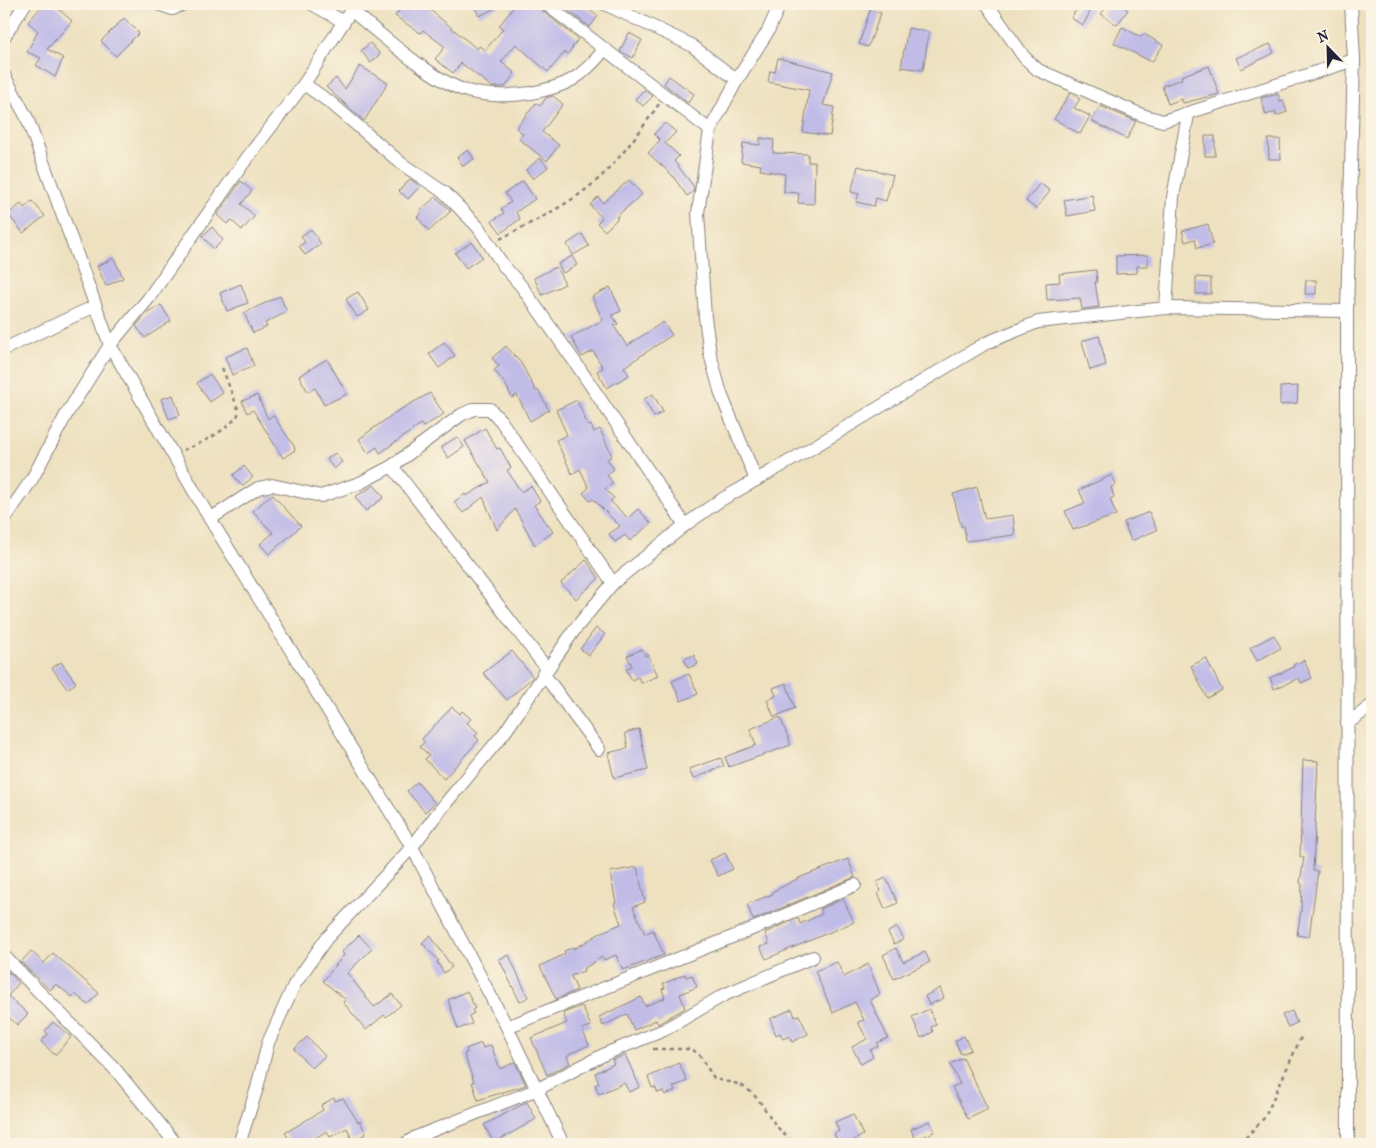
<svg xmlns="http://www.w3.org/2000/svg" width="1376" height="1148" viewBox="0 0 1376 1148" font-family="'IM FELL French Canon',serif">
  <rect width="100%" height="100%" fill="#fcf5e5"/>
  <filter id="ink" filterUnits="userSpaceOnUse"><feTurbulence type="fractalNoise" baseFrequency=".02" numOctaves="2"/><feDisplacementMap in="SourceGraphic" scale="10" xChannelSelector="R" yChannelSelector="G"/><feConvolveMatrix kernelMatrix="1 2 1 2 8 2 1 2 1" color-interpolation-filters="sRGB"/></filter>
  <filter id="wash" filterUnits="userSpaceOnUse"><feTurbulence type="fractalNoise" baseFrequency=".0096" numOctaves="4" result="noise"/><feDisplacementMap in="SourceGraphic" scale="20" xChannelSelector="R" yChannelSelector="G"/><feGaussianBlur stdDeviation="1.12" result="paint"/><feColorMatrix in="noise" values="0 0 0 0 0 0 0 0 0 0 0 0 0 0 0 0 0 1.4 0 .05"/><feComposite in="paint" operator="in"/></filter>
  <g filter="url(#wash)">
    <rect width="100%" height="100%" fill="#eee1c0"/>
    <g id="blocks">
      <!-- building -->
      <g fill="#c0bbe7">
        <polygon points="44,4 53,4 72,21 47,49 63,58 55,77 36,65 41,58 27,52 38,31 28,22"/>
        <polygon points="404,4 423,4 477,49 479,46 485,50 503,29 499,26 516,4 538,4 541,10 578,39 568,54 565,52 548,72 516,44 501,62 515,73 505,87 492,87 461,63 453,73 435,59 445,47 423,30 420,33 395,16"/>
        <polygon points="473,4 504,4 479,16"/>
        <polygon points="559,4 580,4 598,16 590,27"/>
        <polygon points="1080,4 1092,9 1083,25 1071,18"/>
        <polygon points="1109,4 1120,4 1128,10 1117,25 1101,14"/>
        <polygon points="870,10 881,13 868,47 859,44"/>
        <polygon points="124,18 139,33 116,56 101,41"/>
        <polygon points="1122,27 1141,37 1144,34 1163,45 1152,62 1114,43"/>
        <polygon points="908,28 929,32 923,70 901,67"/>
        <polygon points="629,33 642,40 633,58 620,51"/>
        <polygon points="370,43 380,54 371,63 361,51"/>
        <polygon points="1270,44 1274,53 1241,69 1236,58"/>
        <polygon points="778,58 833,72 823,105 834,107 830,136 803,132 809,90 768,82 770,71 775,72"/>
        <polygon points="360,66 388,83 364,121 326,87 336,78 345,89"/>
        <polygon points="1209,66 1219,94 1183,103 1182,99 1168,104 1162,86 1182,79 1181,76"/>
        <polygon points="669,76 694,94 688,103 664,84"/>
        <polygon points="644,90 653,96 643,106 635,99"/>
        <polygon points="1070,93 1080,99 1074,108 1090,116 1080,134 1054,119"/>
        <polygon points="1278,94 1280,101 1283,100 1287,112 1276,116 1275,112 1266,115 1261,98"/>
        <polygon points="553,96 563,104 542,132 559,145 547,161 519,139 523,134 516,128 536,103 540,106 546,98"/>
        <polygon points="1100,106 1136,121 1127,139 1092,121"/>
        <polygon points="665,123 676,132 665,143 679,156 674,161 694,187 693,192 687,196 672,175 648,153 660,140 654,134"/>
        <rect x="1205" y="136" width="10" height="20"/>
        <polygon points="760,138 774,140 773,153 808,154 808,162 815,162 814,204 798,203 799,193 784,192 785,174 760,170 761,165 741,162 743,143 760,145"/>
        <polygon points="1268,139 1280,139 1281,159 1269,159"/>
        <polygon points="468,150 474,159 463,166 457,157"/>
        <polygon points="540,158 548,167 533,179 526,170"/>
        <polygon points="858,166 893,175 886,201 876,198 874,206 856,202 859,194 851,192"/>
        <polygon points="410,179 420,186 408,199 399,191"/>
        <polygon points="629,180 642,194 616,217 618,218 605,231 597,223 602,218 590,205 598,197 603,203"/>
        <polygon points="241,181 252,191 241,204 255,216 242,230 231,220 227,224 217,215"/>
        <polygon points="523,181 535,199 516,212 520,219 501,233 492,221 504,213 501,209 511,202 505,193"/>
        <polygon points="1040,183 1050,191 1036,209 1026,201"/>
        <polygon points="1092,195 1095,211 1067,216 1064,200"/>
        <polygon points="436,197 451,211 429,231 417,217 421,214 419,211"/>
        <polygon points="32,201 45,216 23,233 8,214 21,204 24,208"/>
        <polygon points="1208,224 1213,244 1197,248 1195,239 1185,242 1182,231"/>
        <polygon points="212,227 223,240 214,249 202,236"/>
        <polygon points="311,229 321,244 305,255 299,246 305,242 301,236"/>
        <polygon points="582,234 589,246 573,255 567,244"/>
        <polygon points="472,242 482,257 466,268 455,253"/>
        <polygon points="1148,255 1148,266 1137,266 1137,273 1116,274 1116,256"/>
        <polygon points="572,256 577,265 563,273 558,264"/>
        <polygon points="114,258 123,278 106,286 97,266"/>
        <polygon points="556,267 565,284 542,295 534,278"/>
        <polygon points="1096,270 1097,282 1095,282 1099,307 1082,309 1080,298 1047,300 1046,283 1060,282 1059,274"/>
        <polygon points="1196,277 1211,278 1211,294 1196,294"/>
        <polygon points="1306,280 1316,280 1316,294 1305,294"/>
        <polygon points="241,284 248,303 227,311 220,293"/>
        <polygon points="610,287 621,311 612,315 618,324 614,326 627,346 663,322 672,335 624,367 629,375 607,388 597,371 603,368 593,351 582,357 571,337 603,320 592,297"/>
        <polygon points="358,292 369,310 357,317 346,299"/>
        <polygon points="280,296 287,312 265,323 267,327 253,333 244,313"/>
        <polygon points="161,305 171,321 145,338 136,326 146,314"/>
        <polygon points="1099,336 1106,365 1090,370 1082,341"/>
        <polygon points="444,342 455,356 439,368 429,354"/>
        <polygon points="506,346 521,363 536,391 538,390 549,410 530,421 517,395 512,398 506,385 494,370 499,366 492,358"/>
        <polygon points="247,348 254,366 232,375 225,357"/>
        <polygon points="327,359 347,394 324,405 315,388 308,392 299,376"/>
        <polygon points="210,374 223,393 210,402 197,383"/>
        <polygon points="1298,386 1297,403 1280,405 1280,387"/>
        <polygon points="430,393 444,414 423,427 421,424 380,453 377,447 368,453 359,439 396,412"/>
        <polygon points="653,394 663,412 654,417 644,399"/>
        <polygon points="173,395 180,415 169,419 161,399"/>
        <polygon points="257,395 268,419 273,415 294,446 295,450 283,458 253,410 247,413 242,401"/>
        <polygon points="577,400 588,426 591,425 594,432 600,429 612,456 607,459 614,469 607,475 613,483 605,489 614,498 610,501 628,518 638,509 651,523 630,541 625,535 615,542 609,534 620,526 593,499 590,501 583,493 589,488 580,469 572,474 556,440 567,435 556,410"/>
        <polygon points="485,428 497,449 500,448 511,468 507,470 521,492 531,486 540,501 534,505 553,532 535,545 515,509 497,530 483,497 463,513 454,502 465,494 466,496 490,482 465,441"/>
        <polygon points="457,437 464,447 448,458 441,447"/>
        <polygon points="335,453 342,462 334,469 327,459"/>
        <polygon points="244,466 253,477 242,486 233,475"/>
        <polygon points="1112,475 1116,485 1111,487 1114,497 1110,499 1116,515 1073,530 1065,511 1085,503 1079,490"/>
        <polygon points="374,485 384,497 366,511 355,497"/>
        <polygon points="977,487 985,519 1013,515 1015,535 966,541 964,526 961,526 953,494"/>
        <polygon points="272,494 301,526 269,554 260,544 273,533 253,511"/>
        <polygon points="1149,512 1157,530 1131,541 1124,522"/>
        <polygon points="586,560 599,578 576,599 561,583"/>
        <polygon points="596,628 605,634 589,655 580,649"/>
        <polygon points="1274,635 1281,648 1257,661 1250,648"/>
        <polygon points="642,649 645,656 648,654 658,676 641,683 638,677 632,680 626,669 632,666 627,656"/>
        <polygon points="512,651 533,677 507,700 483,673"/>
        <polygon points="694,655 698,664 688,668 684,659"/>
        <polygon points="1206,658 1222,690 1207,698 1191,666"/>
        <polygon points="1304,660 1312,678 1301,683 1299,678 1274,689 1270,678 1294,667 1293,665"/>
        <polygon points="61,662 76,683 67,689 52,668"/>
        <polygon points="689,674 698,694 681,701 672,681"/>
        <polygon points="786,683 795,708 774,717 767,700 776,696 773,688"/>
        <polygon points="452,707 460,714 462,711 471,719 467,723 478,732 475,736 479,740 444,779 425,759 429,755 420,747 424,742 422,739"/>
        <polygon points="780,717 791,745 729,767 725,757 756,745 750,729"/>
        <polygon points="639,729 648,770 614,778 608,753 628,748 625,733"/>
        <polygon points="721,758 724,766 693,779 689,769"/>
        <polygon points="1303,760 1318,761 1313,871 1318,871 1309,937 1297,935 1301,911 1302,884 1300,883 1304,857 1300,857"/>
        <polygon points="417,782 435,803 425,812 407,791"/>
        <polygon points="725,853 733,869 718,876 710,860"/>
        <polygon points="848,859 855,877 753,920 747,904 773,894 772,892 801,877"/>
        <polygon points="637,867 645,902 633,907 645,934 653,930 664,955 623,970 616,955 604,960 602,957 583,969 584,971 571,976 577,990 556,999 540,966 565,954 564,951 574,947 574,949 602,932 621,924 614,904 616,903 610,872"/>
        <polygon points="886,878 898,903 885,909 878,893 881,891 877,882"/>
        <polygon points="843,899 854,922 766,959 760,947 769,944 765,933 798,918 800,924 822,914 820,909"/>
        <polygon points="897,927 904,939 894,944 888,932"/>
        <polygon points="359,935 372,949 347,973 374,1007 392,994 401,1005 386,1017 384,1015 366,1030 343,1002 346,1000 323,981 344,955 342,952"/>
        <polygon points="430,935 452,967 444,973 437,962 439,961 422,943"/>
        <polygon points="896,948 903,962 925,952 930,962 894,979 883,955"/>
        <polygon points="31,951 44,963 53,953 99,993 88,1005 75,994 72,997 56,984 50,990 21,962"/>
        <polygon points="509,955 528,997 520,1002 499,959"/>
        <polygon points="837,962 844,977 868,964 880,994 870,1000 888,1038 877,1043 878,1046 870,1050 873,1057 861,1064 852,1047 867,1039 858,1022 864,1020 855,1002 833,1013 815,971"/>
        <polygon points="9,972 19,983 8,996 28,1014 17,1025 4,1013 4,978"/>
        <polygon points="685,974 686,977 692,975 697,987 680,994 685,1008 660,1023 658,1024 656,1020 634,1030 627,1014 603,1026 599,1017 641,997 645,1006 665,998 662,989 665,988 663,984"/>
        <polygon points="940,988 944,998 929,1005 925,996"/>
        <polygon points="467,991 475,1008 472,1010 474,1013 469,1016 472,1024 458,1029 448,1000"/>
        <polygon points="582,1006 591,1026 582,1029 589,1045 569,1054 567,1057 570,1063 547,1075 531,1038 567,1023 563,1013"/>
        <polygon points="792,1009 795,1017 799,1015 808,1034 792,1042 789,1036 783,1039 780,1033 776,1035 770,1019"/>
        <polygon points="929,1009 936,1025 931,1027 933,1032 921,1038 912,1017"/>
        <polygon points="1292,1011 1297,1023 1288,1027 1282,1015"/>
        <polygon points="53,1022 71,1037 55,1055 41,1042 48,1034 45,1031"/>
        <polygon points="964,1036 971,1050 961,1054 955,1041"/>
        <polygon points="307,1037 325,1056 312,1068 294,1049"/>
        <polygon points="481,1043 483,1048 491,1045 500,1069 515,1062 526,1085 478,1100 472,1082 474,1082 464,1054 467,1053 466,1049"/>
        <polygon points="625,1055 640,1087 629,1092 624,1083 599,1094 595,1085 599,1083 595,1073 614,1064 612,1060"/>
        <polygon points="963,1058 988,1109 968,1119 952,1087 960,1084 950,1064"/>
        <polygon points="679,1063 687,1081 673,1087 675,1091 665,1095 663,1091 658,1093 655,1087 652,1088 648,1077"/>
        <polygon points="334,1098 335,1101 343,1098 358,1122 360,1121 366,1134 352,1140 347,1128 330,1137 327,1131 305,1144 297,1144 294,1140 291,1142 285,1133 323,1110 321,1105"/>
        <polygon points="527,1102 536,1119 494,1143 484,1125"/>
        <polygon points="853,1114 863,1135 848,1144 839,1144 834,1134 839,1131 835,1122"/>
        <polygon points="930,1121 934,1132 915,1140 911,1129"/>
      </g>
    </g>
  </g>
  <g filter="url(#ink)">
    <use href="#blocks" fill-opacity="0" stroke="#88827e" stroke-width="1"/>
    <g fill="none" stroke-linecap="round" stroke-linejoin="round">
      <!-- minor casing -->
      <g stroke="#88827e" stroke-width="14">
        <g id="minor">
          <polyline points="158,4 173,9 183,4"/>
          <polyline points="312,4 344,22"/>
          <polyline points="546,4 710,130"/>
          <polyline points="605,4 691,45 737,80"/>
          <polyline points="987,4 1024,57 1038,70 1142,115 1163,121 1354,60"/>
          <path d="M351,10c28,23 83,72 116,81 22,6 43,5 64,2 37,-7 50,-15 73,-43"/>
          <polyline points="4,37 25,4"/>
          <polyline points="4,75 27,118 110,345 210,519 412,847 507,1027 563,1144"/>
          <polyline points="304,84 331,103 402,164 445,193 478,227 503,265 522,287 577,365 685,525"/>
          <polyline points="1166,308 1173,197 1188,115"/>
          <polyline points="4,349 95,306"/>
          <polyline points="392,466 547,669"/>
          <polyline points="756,480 721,394 710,354 705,317 698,213 710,130 737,80 768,31 780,4"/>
          <polyline points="210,519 258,488 272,485 321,496 360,483 392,466 461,415 474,409 490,409 501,421 613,583"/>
          <polyline points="4,520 32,479 66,415 110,345 148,299 247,158 304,84 355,4"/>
          <polyline points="543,673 599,749"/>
          <polyline points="1347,724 1372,705"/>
          <polyline points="4,956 115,1069 176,1144"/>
          <polyline points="507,1027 762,925 855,885"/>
          <polyline points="239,1144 257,1088 268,1043 294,985 326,939 412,847 440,810 505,732 575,629 613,583 685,525 719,501 795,458 986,343 1038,322 1166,308 1347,311"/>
          <polyline points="405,1144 416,1137 538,1089 605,1054 664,1030 724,995 813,957"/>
          <polyline points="1348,1144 1347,311 1354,60 1351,4"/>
        </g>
      </g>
      <!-- path -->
      <g stroke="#88827e" stroke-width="2.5" stroke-dasharray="4 4" stroke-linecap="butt">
        <path d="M500,239c32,-17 67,-33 95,-57 25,-22 45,-51 64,-78"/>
        <path d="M183,450c19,-7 42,-18 55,-35v-6l-17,-44"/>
        <path d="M653,1049h39l7,6 15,23c10,5 21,3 30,9 22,13 26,42 53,57"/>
        <polyline points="1240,1144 1265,1117 1302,1035"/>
      </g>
      <!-- minor -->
      <use href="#minor" stroke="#fff" stroke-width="12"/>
    </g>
  </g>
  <!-- margin -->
  <rect width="1376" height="1148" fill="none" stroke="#fcf5e5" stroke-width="20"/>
  <!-- north arrow -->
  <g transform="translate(1328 48) rotate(337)" stroke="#fcf5e5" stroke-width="4" paint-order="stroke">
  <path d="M0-4L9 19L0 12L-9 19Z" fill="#22223b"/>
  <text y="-8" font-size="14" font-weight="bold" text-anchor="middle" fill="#22223b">N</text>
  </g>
</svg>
